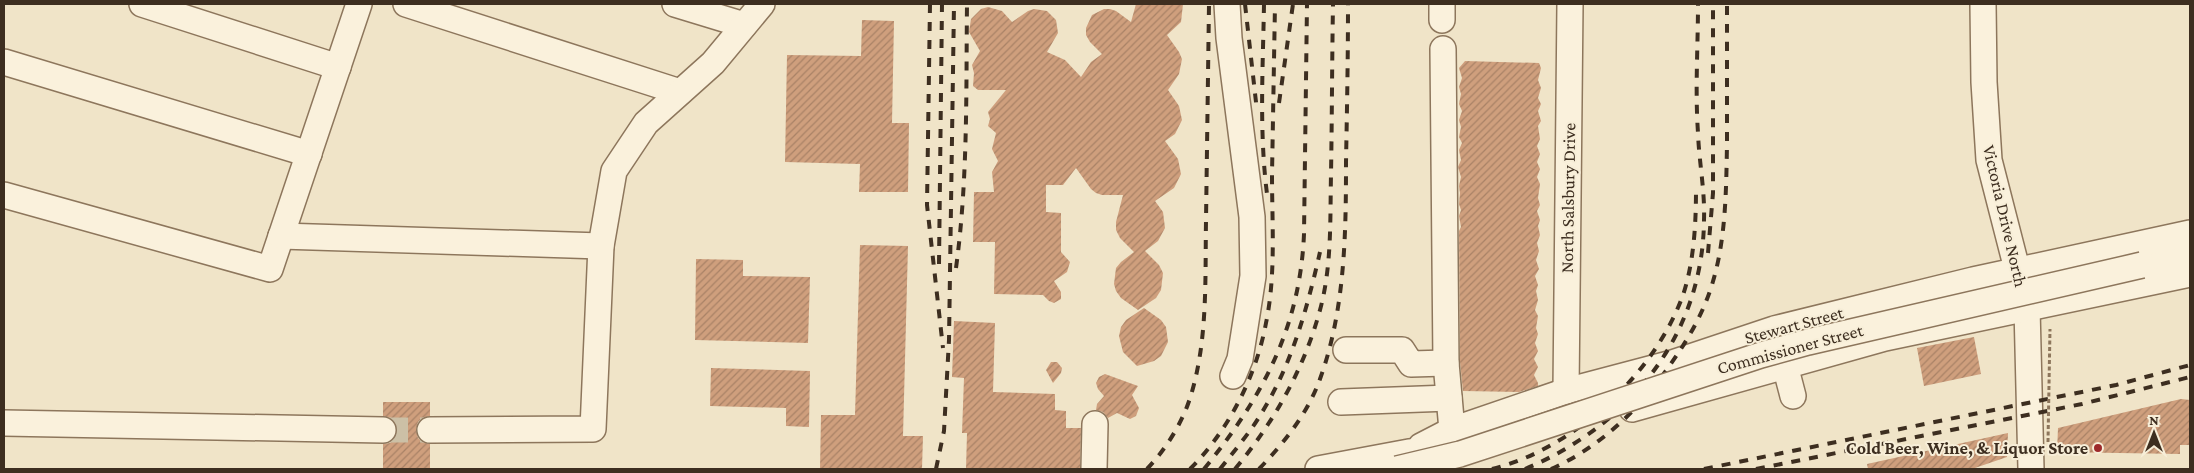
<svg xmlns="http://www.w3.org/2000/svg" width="2194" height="473" viewBox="0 0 2194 473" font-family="'Crimson Pro',serif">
  <defs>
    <pattern id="building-hatch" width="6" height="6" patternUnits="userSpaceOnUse" patternTransform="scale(1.25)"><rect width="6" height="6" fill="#cf9f7d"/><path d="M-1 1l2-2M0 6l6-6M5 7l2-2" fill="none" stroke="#a98266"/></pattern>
  </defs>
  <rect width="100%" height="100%" fill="#f0e4c8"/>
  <!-- building -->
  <g fill="url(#building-hatch)">
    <polygon points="1136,4 1183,4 1181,22 1167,35 1179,52 1182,59 1179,74 1168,90 1179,106 1182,120 1175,134 1165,141 1178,159 1181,174 1174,188 1155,201 1163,212 1165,228 1158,241 1145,251 1159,265 1163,273 1161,290 1156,298 1138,310 1121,298 1116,291 1114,284 1116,268 1121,262 1134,252 1120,238 1116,230 1116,222 1123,195 1102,195 1096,193 1091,189 1076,168 1063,185 1046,185 1046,212 1061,213 1061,252 1070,262 1067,272 1054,281 1061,292 1061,299 1054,303 1049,301 1043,295 994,294 995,242 973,242 974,192 994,192 992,172 998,161 992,149 996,133 988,126 990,119 988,112 1006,90 978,90 973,86 974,73 972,65 980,51 969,32 971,19 981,9 988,7 1002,11 1012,22 1028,11 1034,9 1047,11 1056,20 1058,33 1047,52 1065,60 1081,77 1091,62 1102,54 1090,42 1086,35 1086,28 1092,15 1104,9 1110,9 1116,11 1131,22"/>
    <polygon points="862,20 894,21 892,123 909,123 908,192 859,192 860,164 785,162 787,55 861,56"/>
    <polygon points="1465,61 1539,63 1541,68 1538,80 1541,88 1538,98 1541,104 1538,111 1541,121 1538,126 1540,139 1537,146 1540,154 1537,162 1540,169 1537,177 1540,184 1538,198 1540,205 1537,211 1540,220 1538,226 1540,235 1537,243 1539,251 1536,260 1539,269 1535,276 1538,285 1536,291 1538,300 1535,310 1538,316 1536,328 1538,334 1535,343 1538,351 1534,359 1538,367 1534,375 1538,383 1538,386 1519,392 1463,391 1460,362 1459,231 1461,227 1459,216 1461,210 1459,204 1460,193 1459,186 1461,177 1458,167 1461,160 1459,150 1462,143 1459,137 1461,127 1459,120 1462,111 1459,104 1461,94 1459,87 1462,78 1459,68"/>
    <polygon points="860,245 908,246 903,436 923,436 922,469 820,469 821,415 855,415"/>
    <polygon points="696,259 743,260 743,276 810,277 808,343 695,340"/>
    <polygon points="1144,308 1161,320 1166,327 1168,342 1161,356 1154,361 1137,366 1123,352 1119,336 1121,327 1126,320"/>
    <polygon points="954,321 995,323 993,392 1055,394 1055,410 1066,411 1066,428 1081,428 1080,469 966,469 967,433 962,433 964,378 952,377"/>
    <polygon points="1974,337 1981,374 1924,386 1917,348"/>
    <polygon points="1051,362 1057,362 1062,368 1061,373 1053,383 1046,370"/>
    <polygon points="711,368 810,371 809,427 786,426 786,408 710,406"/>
    <polygon points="1105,374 1138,386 1132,395 1139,408 1136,416 1130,419 1117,413 1108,418 1103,412 1096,410 1097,404 1104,396 1098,389 1096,383 1099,377"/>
    <polygon points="2181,399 2190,400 2190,445 2180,445 2180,454 2057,452 2058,428"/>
    <polygon points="383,402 430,402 430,416 422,418 418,422 416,430 418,438 422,442 430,444 430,469 383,469 383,444 390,443 395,438 397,430 396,424 391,418 383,416"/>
    <polygon points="2008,433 2007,457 1972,469 1868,469 1867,464"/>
  </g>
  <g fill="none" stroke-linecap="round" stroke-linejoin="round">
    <!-- minor-tunnel -->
    <polyline stroke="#ccc0a6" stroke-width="25" stroke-dasharray="25 12" stroke-linecap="butt" points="383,430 430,430"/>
    <!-- minor casing -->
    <g stroke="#8d765c" stroke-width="28">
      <g id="minor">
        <polyline points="142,4 338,67"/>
        <polyline points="406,4 680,92"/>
        <polyline points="675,4 744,25"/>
        <polyline points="1227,4 1229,38 1252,217 1253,276 1240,359 1233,376"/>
        <polyline points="1983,4 1984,82 1989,160 2027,308 2031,469"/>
        <polyline points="1442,20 1442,4"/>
        <polyline points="1443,49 1446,363 1452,430"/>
        <polyline points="4,62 309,154"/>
        <polyline points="4,195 270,269 359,4"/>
        <polyline points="281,236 601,246"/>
        <polyline points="2142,265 2190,255"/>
        <polyline points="1346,350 1402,350 1411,364 1446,363"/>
        <polyline points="1781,350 1793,396"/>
        <polyline points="1566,391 1570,4"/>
        <polyline points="1341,402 1449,398"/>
        <polyline points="1632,409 1885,338 2190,274"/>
        <polyline points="4,423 383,430"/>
        <polyline points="430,430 593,429 601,246 614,171 646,123 713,63 762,4"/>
        <polyline points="1421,446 1452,430 1566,391 1672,363 1774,329 1973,280 2190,233"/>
        <polyline points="1094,469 1095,424"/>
        <polyline points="1318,469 1409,452 1449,449"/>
      </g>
    </g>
    <!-- minor -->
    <use href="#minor" stroke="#faf1dc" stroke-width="25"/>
    <!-- rail -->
    <g stroke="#3d2e20" stroke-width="4" stroke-dasharray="9 9" stroke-linecap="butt">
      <polyline points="930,4 927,205 943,348"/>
      <polyline points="1245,4 1257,111"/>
      <path d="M1264,4c-1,62 -5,127 3,190"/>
      <polyline points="1279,103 1293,4"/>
      <polyline points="1708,253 1713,193 1713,4"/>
      <polyline points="939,264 942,4"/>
      <path d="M956,268c12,-88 10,-176 11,-264"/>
      <polyline points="936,469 944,431 949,340 954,4"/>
      <path d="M1147,469c19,-20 36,-47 44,-74 17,-56 14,-117 15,-174 1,-73 2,-145 3,-217"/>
      <path d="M1190,469c38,-38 66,-92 76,-146 10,-48 6,-99 6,-148 1,-57 2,-114 3,-171"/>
      <path d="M1204,469c58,-71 96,-141 100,-235l3,-230"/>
      <path d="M1220,469c14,-18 29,-35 41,-55 31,-50 46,-105 59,-162"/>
      <path d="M1235,469c39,-47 69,-100 85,-159 12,-44 10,-91 11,-136 1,-57 1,-113 2,-170"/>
      <path d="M1259,469c25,-26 49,-56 61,-90 25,-69 26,-144 26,-217 1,-52 2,-105 2,-158"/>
      <path d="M1492,469c82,-20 165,-97 192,-177 10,-32 12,-69 12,-102"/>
      <path d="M1525,469c105,-44 178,-134 179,-249 1,-30 -5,-58 -6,-87 -3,-43 0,-87 0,-129"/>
      <path d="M1551,469c41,-18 78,-50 105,-85 19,-25 37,-51 49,-80 21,-50 21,-107 22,-160 0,-47 0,-94 0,-140"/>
      <polyline points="1704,469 2116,385 2190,365"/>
      <polyline points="1756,469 2082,404 2190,377"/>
    </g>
    <!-- minor-bridge casing -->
    <g stroke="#8d765c" stroke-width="28" stroke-linecap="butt">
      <polyline id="minor-bridge" points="1397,469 1460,454 1761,355 1808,342 2142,265"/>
    </g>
    <!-- path-bridge -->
    <polyline stroke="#8d765c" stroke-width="3" stroke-dasharray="4 2.5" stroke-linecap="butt" points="2048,442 2050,329"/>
    <!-- minor-bridge -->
    <use href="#minor-bridge" stroke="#faf1dc" stroke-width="25"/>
  </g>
  <!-- markers -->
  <circle fill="#9e2a2b" stroke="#f7eed8" stroke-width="2" cx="2098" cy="448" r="5"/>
  <g text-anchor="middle" stroke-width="4" stroke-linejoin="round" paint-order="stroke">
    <!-- street labels -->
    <g font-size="18" fill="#3d2e20" stroke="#f7eed8">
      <text transform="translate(1568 198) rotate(-89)" y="6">North Salsbury Drive</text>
      <text transform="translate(2005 216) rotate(77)" y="6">Victoria Drive North</text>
      <text transform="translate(1794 325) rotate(-15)" y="6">Stewart Street</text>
      <text transform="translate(1790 349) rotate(-15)" y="6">Commissioner Street</text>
    </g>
    <!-- poi labels -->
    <g font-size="18" font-weight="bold" fill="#3d2e20" stroke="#f7eed8" text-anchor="end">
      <text x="2088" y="454">Cold Beer, Wine, &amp; Liquor Store</text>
    </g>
  </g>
  <!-- border -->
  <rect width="2194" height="473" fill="none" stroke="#3d2e20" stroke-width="10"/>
  <!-- north arrow -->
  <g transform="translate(2154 433)" stroke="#f7eed8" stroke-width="4" paint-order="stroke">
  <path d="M0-4L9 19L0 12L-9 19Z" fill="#3d2e20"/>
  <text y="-8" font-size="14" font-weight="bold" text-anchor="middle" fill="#3d2e20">N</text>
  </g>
</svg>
